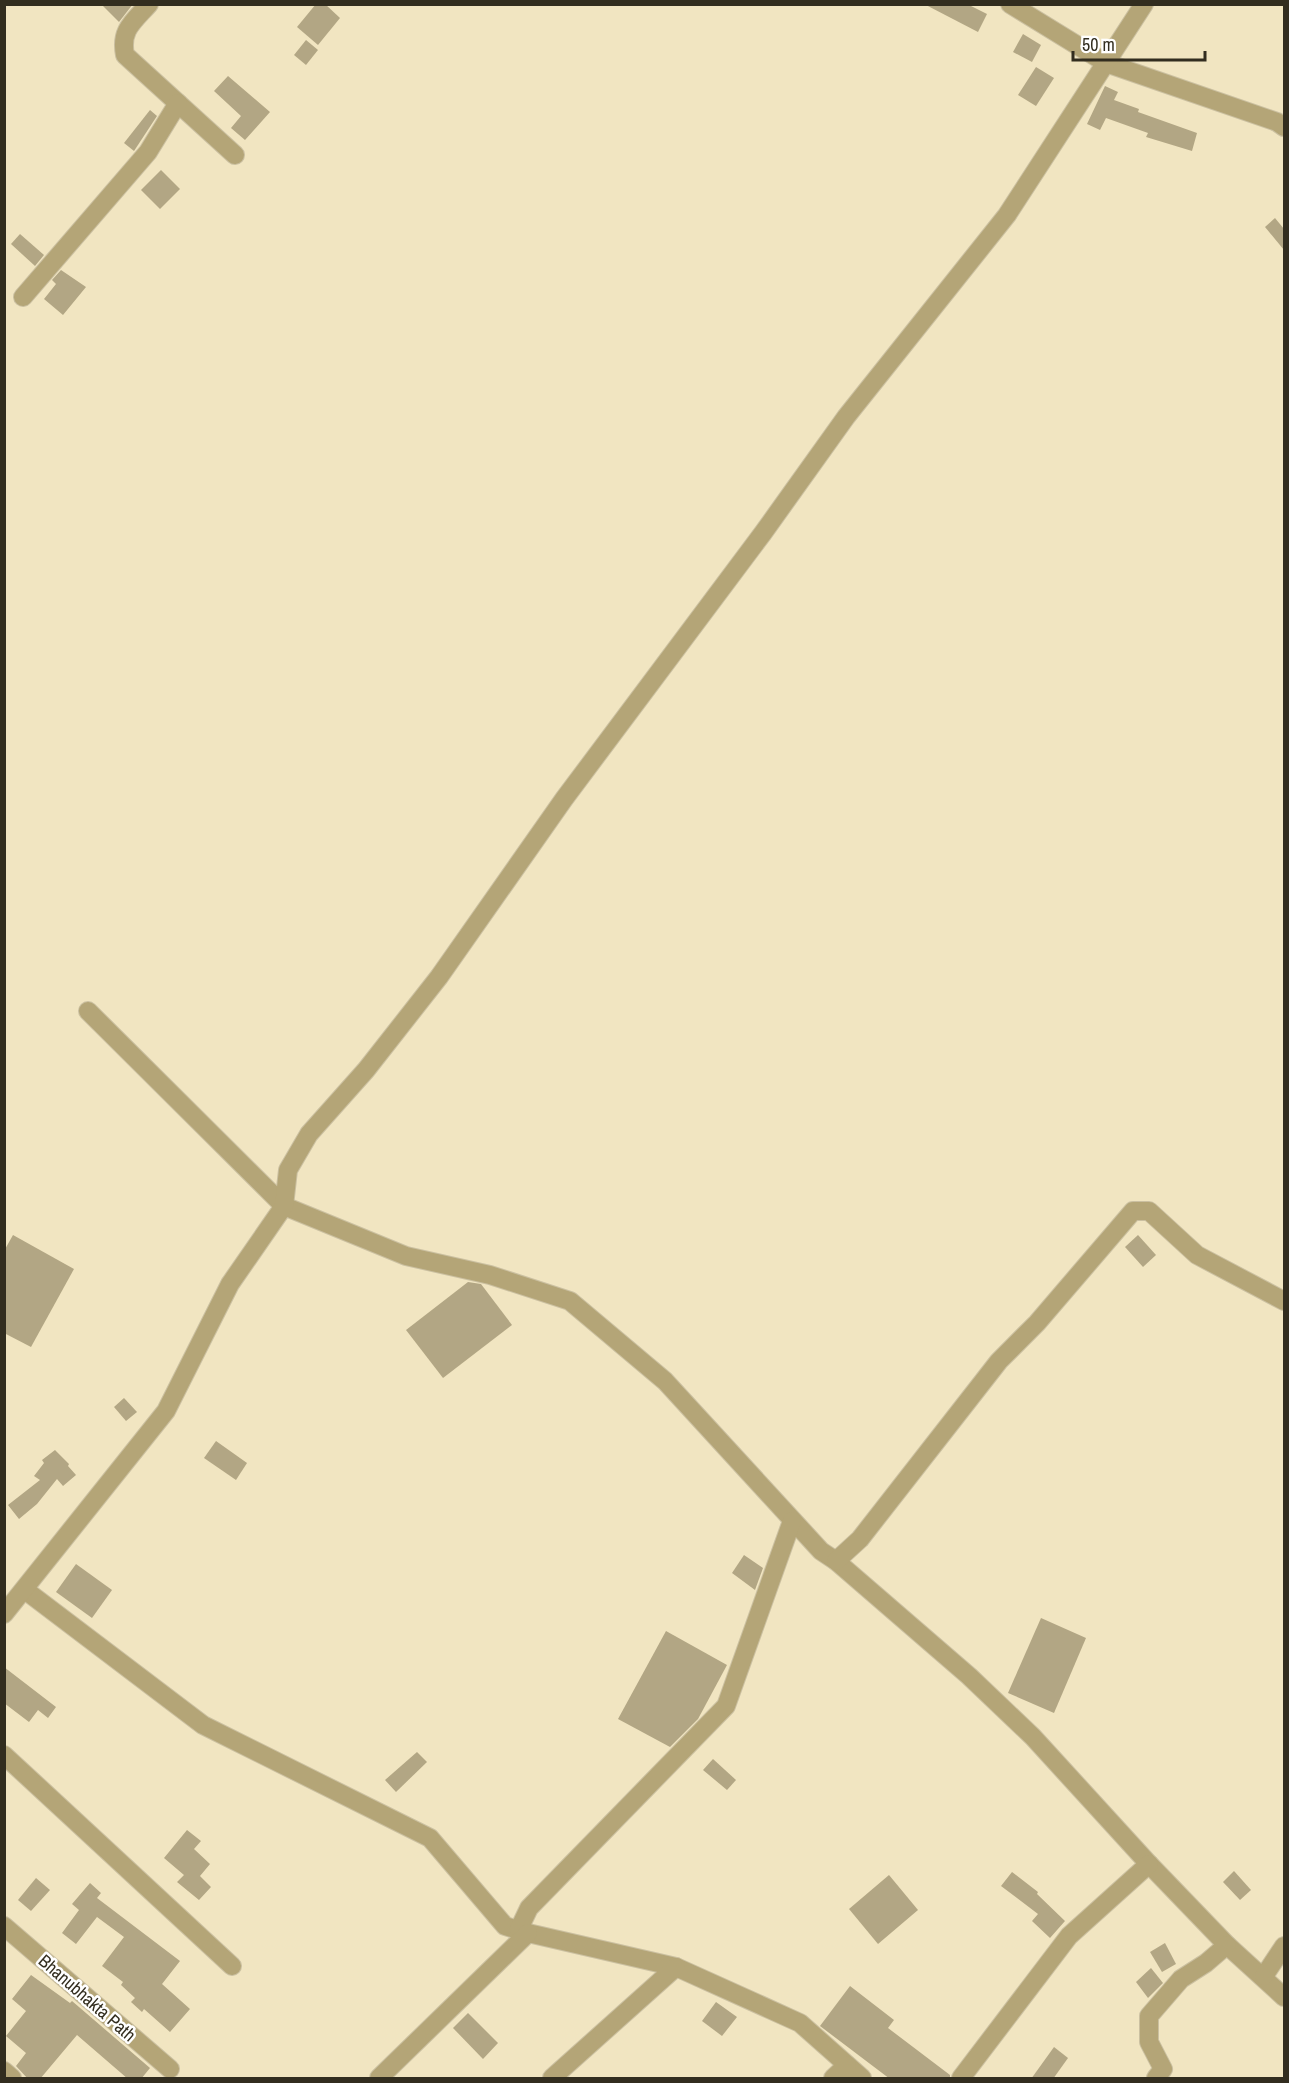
<svg xmlns="http://www.w3.org/2000/svg" width="1289" height="2083" viewBox="0 0 1289 2083" font-family="'Archivo Narrow',sans-serif">
  <rect width="100%" height="100%" fill="#f1e5c1"/>
  <!-- building -->
  <g fill="#b2a684">
    <polygon points="101,4 133,4 119,22"/>
    <polygon points="316,4 325,4 340,18 318,45 297,27"/>
    <polygon points="924,4 967,4 987,14 978,32"/>
    <polygon points="1023,34 1041,45 1032,62 1013,52"/>
    <polygon points="306,40 318,50 306,65 294,55"/>
    <polygon points="1036,67 1054,78 1036,106 1018,95"/>
    <polygon points="228,76 270,112 245,140 231,128 241,116 214,91"/>
    <polygon points="1105,86 1118,92 1114,100 1139,109 1138,112 1197,133 1192,151 1146,137 1148,133 1106,118 1100,130 1087,124"/>
    <polygon points="150,110 157,116 134,151 124,143"/>
    <polygon points="161,170 180,189 160,209 141,190"/>
    <polygon points="1275,218 1284,229 1284,250 1265,227"/>
    <polygon points="20,234 44,255 35,266 11,244"/>
    <polygon points="61,270 86,287 63,315 44,299 56,284 52,280"/>
    <polygon points="13,1235 74,1269 31,1347 4,1333 4,1251"/>
    <polygon points="1138,1235 1156,1255 1143,1267 1125,1247"/>
    <polygon points="468,1282 481,1284 512,1325 443,1378 406,1330"/>
    <polygon points="124,1398 137,1412 126,1421 114,1407"/>
    <polygon points="216,1441 247,1463 236,1480 204,1458"/>
    <polygon points="55,1450 69,1464 68,1466 76,1475 63,1486 57,1479 37,1504 19,1519 8,1505 40,1480 34,1476 44,1463 42,1460"/>
    <polygon points="744,1555 763,1568 755,1590 732,1573"/>
    <polygon points="76,1564 112,1590 92,1618 56,1592"/>
    <polygon points="1041,1618 1086,1638 1054,1713 1008,1693"/>
    <polygon points="666,1631 727,1665 698,1719 670,1747 618,1719"/>
    <polygon points="4,1667 56,1707 48,1718 38,1710 29,1722 4,1703"/>
    <polygon points="417,1752 427,1762 396,1792 385,1780"/>
    <polygon points="713,1759 736,1780 727,1790 703,1770"/>
    <polygon points="187,1830 201,1841 194,1849 210,1864 200,1876 211,1887 199,1900 177,1882 184,1875 164,1858"/>
    <polygon points="1234,1871 1251,1890 1240,1900 1223,1882"/>
    <polygon points="1012,1872 1038,1892 1037,1894 1065,1921 1050,1938 1032,1921 1038,1914 1001,1886"/>
    <polygon points="889,1875 918,1910 878,1944 849,1909"/>
    <polygon points="36,1878 50,1890 31,1911 18,1900"/>
    <polygon points="90,1883 101,1893 97,1898 180,1961 162,1984 190,2009 170,2032 144,2009 142,2012 131,2002 135,1998 121,1985 123,1982 102,1966 124,1937 97,1917 76,1944 62,1933 79,1910 72,1904"/>
    <polygon points="1165,1943 1176,1964 1162,1972 1150,1952"/>
    <polygon points="1151,1968 1163,1983 1148,1998 1136,1982"/>
    <polygon points="31,1975 70,2003 72,2001 150,2068 141,2079 128,2079 77,2035 40,2079 28,2079 16,2066 26,2053 6,2036 26,2011 12,1999"/>
    <polygon points="850,1986 894,2020 888,2028 950,2075 950,2079 890,2079 820,2026"/>
    <polygon points="716,2002 737,2017 722,2036 702,2021"/>
    <polygon points="468,2013 498,2043 483,2059 453,2028"/>
    <polygon points="1054,2047 1068,2058 1053,2079 1031,2079"/>
  </g>
  <g fill="none" stroke-linecap="round" stroke-linejoin="round">
    <!-- street casing -->
    <g stroke="#cbc0a1" stroke-width="20">
      <g id="street">
        <path d="M149,4c-16,18 -29,26 -24,51l110,100"/>
        <polyline points="1010,4 1106,63 1277,122 1284,127"/>
        <polyline points="23,297 148,152 178,103"/>
        <polyline points="88,1011 284,1206 406,1256 490,1275 570,1301 665,1381 821,1551 836,1561 969,1676 1033,1737 1149,1864 1227,1945 1284,1997"/>
        <polyline points="836,1561 860,1539 999,1361 1037,1323 1133,1211 1149,1211 1197,1255 1284,1301"/>
        <polyline points="25,1590 203,1725 430,1838 505,1926 528,1933 676,1967 800,2023 862,2078"/>
        <polyline points="4,1614 166,1411 230,1284 284,1206 288,1170 309,1134 366,1070 439,977 564,799 763,533 846,417 1007,215 1144,4"/>
        <polyline points="4,1755 232,1966"/>
        <polyline points="4,1926 170,2069"/>
        <polyline points="519,1929 529,1908 726,1706 792,1521"/>
        <polyline points="1264,1976 1284,1946"/>
        <polyline points="4,2071 12,2078"/>
        <polyline points="379,2078 528,1933"/>
        <polyline points="552,2078 676,1967"/>
        <polyline points="833,2078 847,2065"/>
        <polyline points="961,2078 1069,1936 1149,1864"/>
        <polyline points="1156,2078 1163,2069 1149,2042 1149,2016 1181,1979 1206,1963 1227,1945"/>
      </g>
    </g>
    <!-- street -->
    <use href="#street" stroke="#b4a577" stroke-width="18"/>
  </g>
  <g text-anchor="middle" stroke-width="5" stroke-linejoin="round" paint-order="stroke">
    <!-- street labels -->
    <g font-size="18" fill="#322d1f" stroke="#fff">
      <text transform="translate(87 1998) rotate(41)" y="6">Bhanubhakta Path</text>
    </g>
  </g>
  <!-- border -->
  <rect width="1289" height="2083" fill="none" stroke="#322d1f" stroke-width="12"/>
  <!-- scale -->
  <path d="M1073 51v9h132v-9" fill="none" stroke="#322d1f" stroke-width="3"/>
  <text x="1082" y="51" font-size="18" fill="#322d1f" stroke="#ffffff" stroke-width="4.5" paint-order="stroke">50 m</text>
</svg>
